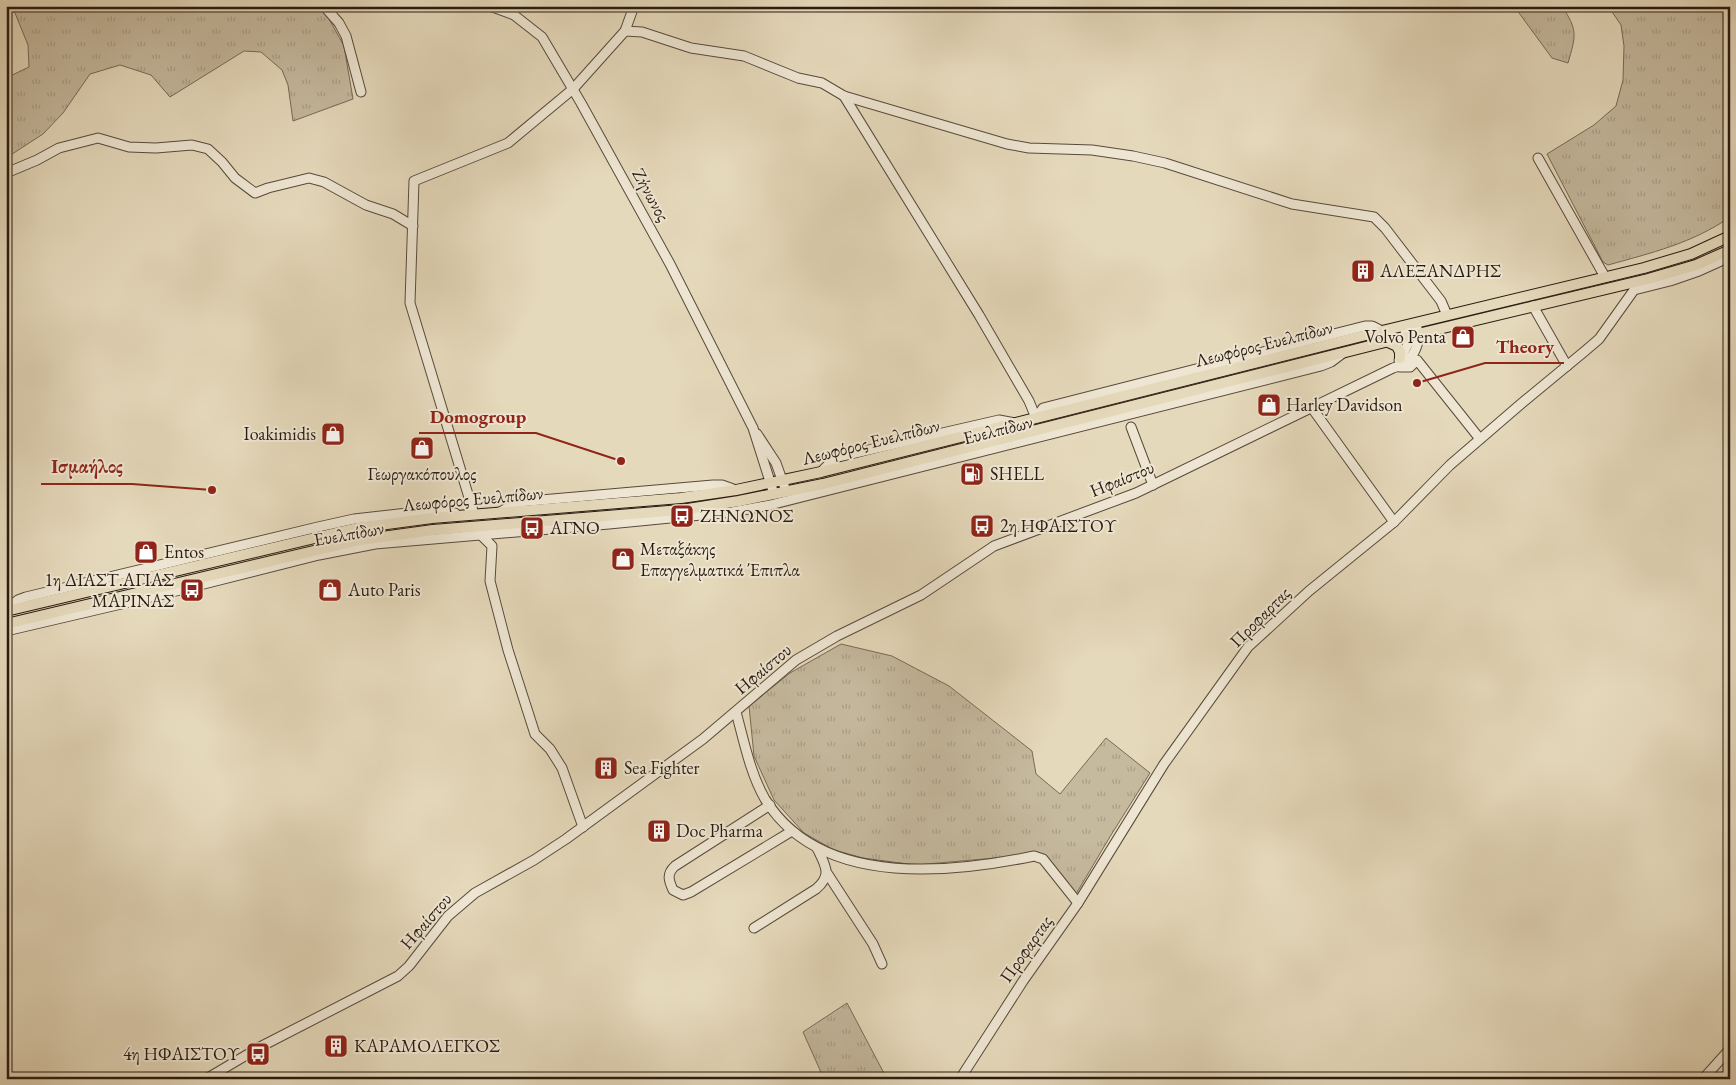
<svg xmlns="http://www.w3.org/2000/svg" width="1736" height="1085" viewBox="0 0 1736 1085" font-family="'EB Garamond',serif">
  <defs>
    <pattern id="grass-tufts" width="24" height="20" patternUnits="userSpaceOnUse" patternTransform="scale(1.25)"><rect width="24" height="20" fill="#c5b99e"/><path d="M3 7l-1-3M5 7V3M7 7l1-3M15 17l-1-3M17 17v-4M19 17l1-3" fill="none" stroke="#a99e87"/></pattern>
  </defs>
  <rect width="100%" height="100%" fill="#e5d9bb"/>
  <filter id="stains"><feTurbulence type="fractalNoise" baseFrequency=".004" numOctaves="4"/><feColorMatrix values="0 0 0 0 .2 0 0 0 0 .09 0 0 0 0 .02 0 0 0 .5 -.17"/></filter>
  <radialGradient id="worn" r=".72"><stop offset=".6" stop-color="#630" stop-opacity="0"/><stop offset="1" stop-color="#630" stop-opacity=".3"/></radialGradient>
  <!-- grass -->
  <g fill="url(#grass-tufts)" stroke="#776a57">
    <polygon points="7,6 319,6 328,17 344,46 353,99 293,121 288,85 282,70 261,52 244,51 170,97 151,75 120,65 90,74 63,113 43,134 6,158 6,78 29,67 28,45 15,13"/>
    <path d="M1514,6h48c16,25 14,29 6,57l-16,-5z"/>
    <path d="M1608,6h122v211c-37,26 -79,36 -122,48l-5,-3 -56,-108 47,-29 22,-19 7,-26 1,-34 -3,-21z"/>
    <polygon points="841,644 892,656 949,686 1032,751 1036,774 1060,794 1106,738 1150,773 1111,835 1076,894 1041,854 915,865 863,858 834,850 804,833 774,800 754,756 749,706 790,673"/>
    <polygon points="847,1003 887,1079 824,1079 803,1032"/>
  </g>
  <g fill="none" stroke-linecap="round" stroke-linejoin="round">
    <!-- minor casing -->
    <g stroke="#584a3b" stroke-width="11">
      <g id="minor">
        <polyline points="324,6 339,23 346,36 361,92"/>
        <polyline points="490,6 514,15 542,37 581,103 670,264 753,428 774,494"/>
        <polyline points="625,31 634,6"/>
        <polyline points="844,96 979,315 1029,401 1036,418"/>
        <polyline points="1538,158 1605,277"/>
        <polyline points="6,173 37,160 59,148 98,138 129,147 156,148 192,145 208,149 222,162 235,178 255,193 268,188 309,178 324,182 366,205 393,214 413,226"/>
        <polyline points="1533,306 1567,366"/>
        <polyline points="1399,360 1408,344 1405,331"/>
        <polyline points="1400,367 1410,367 1417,360 1480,439"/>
        <polyline points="1312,408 1394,522"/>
        <polyline points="1036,418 1043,408 1365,326 1372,326 1382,331"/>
        <polyline points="1131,427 1153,485"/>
        <polyline points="757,434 776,463 786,491"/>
        <polyline points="821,472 833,460 838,457 999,420 1015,423"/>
        <polyline points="500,512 518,502 713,485 722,485 736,490"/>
        <polyline points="468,514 474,514 410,303 414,181 508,143 573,89 625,31 642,32 691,48 744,56 798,78 822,83 844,96 1007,144 1029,148 1092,150 1133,156 1165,163 1292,204 1374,217 1385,228 1441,301 1447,315"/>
        <polyline points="480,534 492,546 490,581 508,650 535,734 550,749 562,768 583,827"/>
        <polyline points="6,610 18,600 26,597 318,527 354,519 425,511 455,513"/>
        <polyline points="6,631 164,594 319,555 375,544 609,524 732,512 770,505 1321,366 1331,362 1343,353"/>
        <path d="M736,712c8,29 14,61 29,87 54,88 183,75 269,57l9,3 35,44"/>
        <path d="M770,805l-95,61c-9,8 -6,15 -2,24l10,5 8,-3 101,-61"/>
        <polyline points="827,873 873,944 882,964"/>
        <path d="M754,928l62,-39c17,-14 9,-24 1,-41"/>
        <path d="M206,1079l54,-32 138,-71 11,-10 39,-50 27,-23 59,-33 32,-21 137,-100 93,-79 41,-24 84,-41 73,-49 142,-53 257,-125c18,-4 29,-23 24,-40"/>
        <polyline points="960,1079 1023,981 1078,903 1164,764 1248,647 1309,591 1394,522 1450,465 1522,403 1585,351 1599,339 1634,290 1670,281 1699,271 1730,257"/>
        <polyline points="1703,1079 1730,1049"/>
      </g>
    </g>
    <!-- major casing -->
    <g stroke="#291b10" stroke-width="12">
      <g id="major">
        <polyline points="1388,342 1397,346 1400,352 1400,358"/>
        <polyline points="6,611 357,528 432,518 681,498 736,490 821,472 1382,331 1644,268 1691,254 1730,236"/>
        <polyline points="6,624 360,540 433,530 681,510 739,501 823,484 1397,339 1648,279 1696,265 1730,250"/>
      </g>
    </g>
    <!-- minor -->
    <use href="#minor" stroke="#eee6d3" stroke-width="9"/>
    <!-- major -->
    <use href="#major" stroke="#e5d9bb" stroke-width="10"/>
  </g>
  <!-- icons -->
  <defs>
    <g id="building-square" transform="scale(1.25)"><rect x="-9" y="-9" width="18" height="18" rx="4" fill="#8f2418" stroke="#eee6d3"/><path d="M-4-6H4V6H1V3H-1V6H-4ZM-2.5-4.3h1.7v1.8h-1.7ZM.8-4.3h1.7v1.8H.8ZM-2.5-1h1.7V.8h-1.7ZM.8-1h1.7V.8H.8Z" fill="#fff"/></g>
    <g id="shop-square" transform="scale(1.25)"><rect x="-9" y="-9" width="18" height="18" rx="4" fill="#8f2418" stroke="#eee6d3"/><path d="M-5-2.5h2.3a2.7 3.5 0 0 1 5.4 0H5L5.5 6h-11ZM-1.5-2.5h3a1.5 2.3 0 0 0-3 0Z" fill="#fff"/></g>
    <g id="fuel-square" transform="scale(1.25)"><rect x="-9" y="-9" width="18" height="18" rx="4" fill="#8f2418" stroke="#eee6d3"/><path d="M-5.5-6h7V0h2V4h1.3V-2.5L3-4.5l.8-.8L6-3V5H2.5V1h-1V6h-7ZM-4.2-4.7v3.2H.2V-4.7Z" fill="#fff"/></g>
    <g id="bus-square" transform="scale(1.25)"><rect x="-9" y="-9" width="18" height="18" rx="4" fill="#8f2418" stroke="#eee6d3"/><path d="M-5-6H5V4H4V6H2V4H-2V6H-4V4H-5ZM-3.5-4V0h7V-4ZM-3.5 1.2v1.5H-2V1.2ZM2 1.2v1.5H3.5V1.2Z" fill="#fff"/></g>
  </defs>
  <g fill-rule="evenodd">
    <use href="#building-square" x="1363" y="271"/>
    <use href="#shop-square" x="1463" y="337"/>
    <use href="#shop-square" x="1269" y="405"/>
    <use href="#shop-square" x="333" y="434"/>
    <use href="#shop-square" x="422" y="448"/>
    <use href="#fuel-square" x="972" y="474"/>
    <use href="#bus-square" x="682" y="516"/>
    <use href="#bus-square" x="982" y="526"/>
    <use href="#bus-square" x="532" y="528"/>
    <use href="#shop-square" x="146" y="552"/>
    <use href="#shop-square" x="623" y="559"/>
    <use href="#bus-square" x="192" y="590"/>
    <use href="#shop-square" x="330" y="590"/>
    <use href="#building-square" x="606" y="768"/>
    <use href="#building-square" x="659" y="831"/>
    <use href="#building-square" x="336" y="1046"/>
    <use href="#bus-square" x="258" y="1054"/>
  </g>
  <g text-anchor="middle" stroke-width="4" stroke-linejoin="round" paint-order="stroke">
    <!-- street labels -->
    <g font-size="18" fill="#291b10" stroke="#eee6d3">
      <text transform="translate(651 195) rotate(61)" y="6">Ζήνωνος</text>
      <text transform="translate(1264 344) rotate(-14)" y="6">Λεωφόρος Ευελπίδων</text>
      <text transform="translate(998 430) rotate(-14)" y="6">Ευελπίδων</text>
      <text transform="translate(871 442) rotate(-14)" y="6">Λεωφόρος Ευελπίδων</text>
      <text transform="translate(1122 479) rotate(-22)" y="6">Ηφαίστου</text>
      <text transform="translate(473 499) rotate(-5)" y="6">Λεωφόρος Ευελπίδων</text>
      <text transform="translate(349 534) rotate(-10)" y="6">Ευελπίδων</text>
      <text transform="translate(1260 617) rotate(-45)" y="6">Προφαρτας</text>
      <text transform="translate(763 669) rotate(-40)" y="6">Ηφαίστου</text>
      <text transform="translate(426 921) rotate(-49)" y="6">Ηφαίστου</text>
      <text transform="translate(1026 949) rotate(-55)" y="6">Προφαρτας</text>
    </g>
    <!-- poi labels -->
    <g font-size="18" fill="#291b10" stroke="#eee6d3" text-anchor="start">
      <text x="1380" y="277">ΑΛΕΞΑΝΔΡΗΣ</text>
      <text x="1446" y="343" text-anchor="end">Volvo Penta</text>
      <text x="1286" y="411">Harley Davidson</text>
      <text x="316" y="440" text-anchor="end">Ioakimidis</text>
      <text x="422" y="480" text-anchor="middle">Γεωργακόπουλος</text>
      <text x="990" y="480">SHELL</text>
      <text x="700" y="522">ΖΗΝΩΝΟΣ</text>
      <text x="1000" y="532">2η ΗΦΑΙΣΤΟΥ</text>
      <text x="550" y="534">ΑΓΝΟ</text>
      <text x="640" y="555">Μεταξάκης<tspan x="640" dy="21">Επαγγελματικά Έπιπλα</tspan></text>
      <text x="164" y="558">Entos</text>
      <text x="174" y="586" text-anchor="end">1η ΔΙΑΣΤ.ΑΓΙΑΣ<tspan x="174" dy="21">ΜΑΡΙΝΑΣ</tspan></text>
      <text x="348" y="596">Auto Paris</text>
      <text x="624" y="774">Sea Fighter</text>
      <text x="676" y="837">Doc Pharma</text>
      <text x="354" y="1052">ΚΑΡΑΜΟΛΕΓΚΟΣ</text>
      <text x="240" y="1060" text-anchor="end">4η ΗΦΑΙΣΤΟΥ</text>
    </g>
  </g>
  <!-- callouts -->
  <path fill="none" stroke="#8f2418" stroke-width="2" d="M1417 383L1485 363H1564M621 461L536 433H419M212 490L132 484H41"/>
  <g fill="#8f2418" stroke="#eee6d3" stroke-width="2">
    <circle cx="1417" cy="383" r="5"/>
    <circle cx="621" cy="461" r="5"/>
    <circle cx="212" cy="490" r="5"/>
  </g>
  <g font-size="19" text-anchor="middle" font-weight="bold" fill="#8f2418" stroke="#eee6d3" stroke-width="4" stroke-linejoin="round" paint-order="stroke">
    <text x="1525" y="353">Theory</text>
    <text x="478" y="423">Domogroup</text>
    <text x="87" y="473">Ισμαήλος</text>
  </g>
  <!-- margin -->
  <rect width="1736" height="1085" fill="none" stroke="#e5d9bb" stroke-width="25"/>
  <rect x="8" y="8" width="1721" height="1070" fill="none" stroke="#291b10" stroke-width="2.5"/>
  <rect x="12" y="12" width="1711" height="1060" fill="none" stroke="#291b10"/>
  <rect width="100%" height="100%" filter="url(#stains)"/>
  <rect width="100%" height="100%" fill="url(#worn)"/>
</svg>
